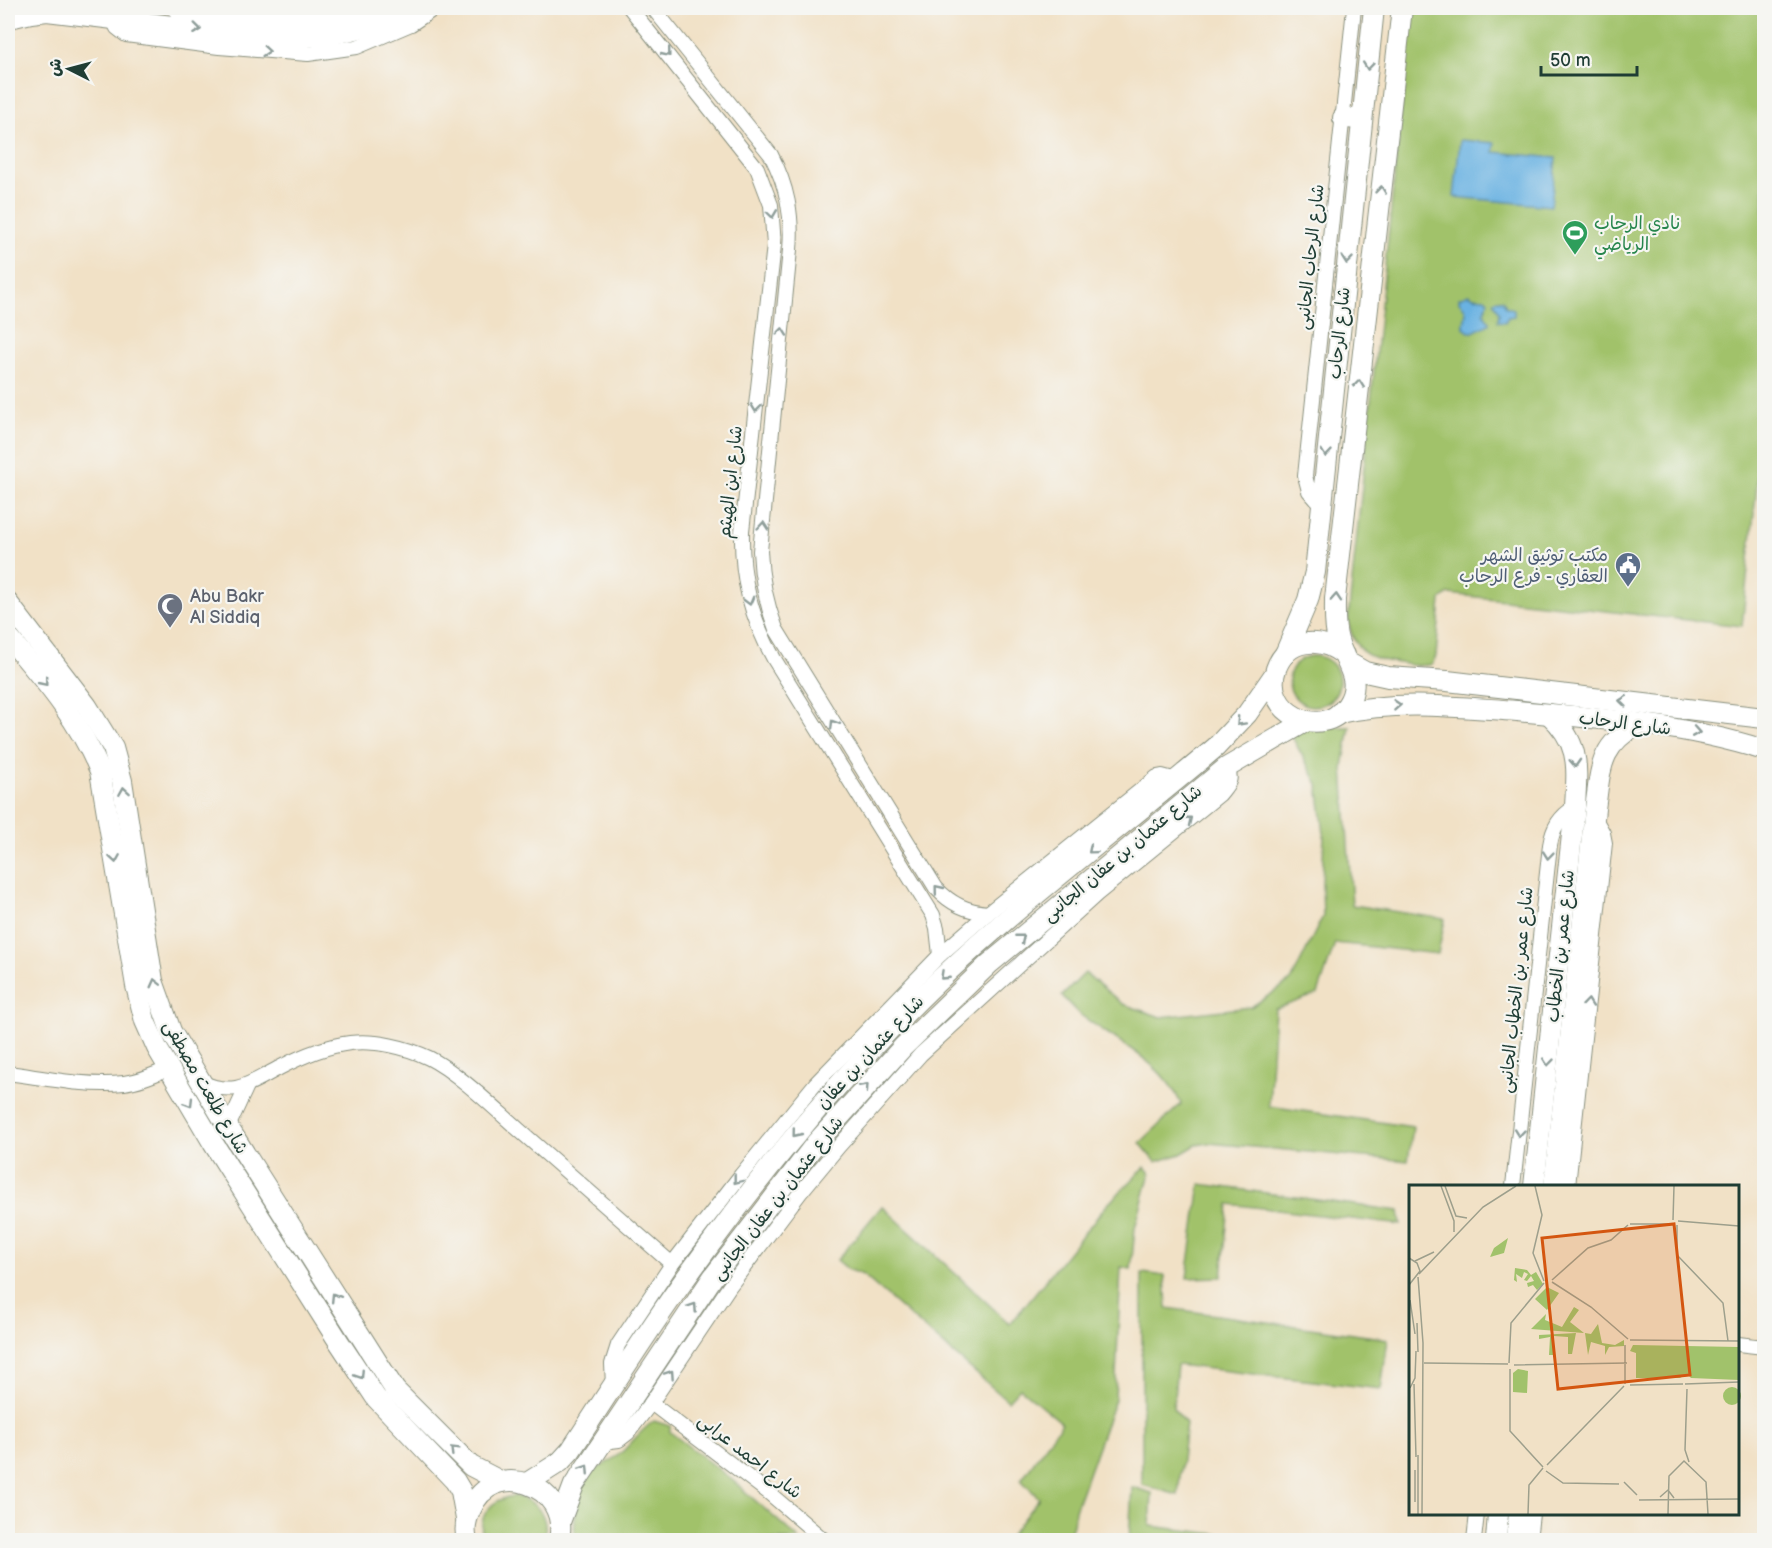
<svg xmlns="http://www.w3.org/2000/svg" width="1772" height="1548" viewBox="0 0 1772 1548" font-family="'Balsamiq Sans','Playpen Sans Arabic',sans-serif">
  <rect width="100%" height="100%" fill="#f6f6f2"/>
  <filter id="ink" filterUnits="userSpaceOnUse"><feTurbulence type="fractalNoise" baseFrequency=".0167" numOctaves="2"/><feDisplacementMap in="SourceGraphic" scale="12" xChannelSelector="R" yChannelSelector="G"/><feConvolveMatrix kernelMatrix="1 2 1 2 8 2 1 2 1" color-interpolation-filters="sRGB"/></filter>
  <filter id="wash" filterUnits="userSpaceOnUse"><feTurbulence type="fractalNoise" baseFrequency=".008" numOctaves="4" result="noise"/><feDisplacementMap in="SourceGraphic" scale="24" xChannelSelector="R" yChannelSelector="G"/><feGaussianBlur stdDeviation="1.35" result="paint"/><feColorMatrix in="noise" values="0 0 0 0 0 0 0 0 0 0 0 0 0 0 0 0 0 1.4 0 .05"/><feComposite in="paint" operator="in"/></filter>
  <g filter="url(#wash)">
    <rect width="100%" height="100%" fill="#f1e1c6"/>
    <!-- green -->
    <g fill="#a1c26b" stroke="#608050" stroke-width="1.5">
      <path d="M1412,8h352c0,9 -3,16 -5,26l5,5v36l-3,8 3,10v325l-22,208 -293,-32 -8,6 -5,56 -4,8c-11,3 -21,1 -32,-1 -32,-4 -46,-10 -52,-43z"/>
      <circle cx="1314" cy="681" r="25"/>
      <path d="M1286,726l64,1 -7,40 9,138 93,14 -7,35 -103,-11 -17,51 -43,15 -6,97 144,21 -5,34 -199,-18 -13,2 -15,9 -25,8 -16,-19 41,-39c-17,-41 -65,-63 -99,-88 -8,-6 -14,-13 -20,-20l23,-23 38,31 38,13 90,-10 40,-26 32,-65 -1,-32 2,-50 -6,-50z"/>
      <polygon points="1145,1167 1150,1173 1135,1228 1131,1269 1121,1267 1115,1399 1075,1510 1073,1524 1067,1540 1007,1540 1039,1498 1021,1480 1062,1423 1020,1388 1008,1401 863,1275 849,1270 837,1260 882,1206 1010,1324 1106,1206"/>
      <polygon points="1200,1184 1399,1211 1401,1225 1229,1204 1222,1277 1187,1278"/>
      <polygon points="1142,1273 1165,1276 1167,1308 1388,1339 1381,1389 1177,1365 1173,1408 1186,1423 1178,1495 1142,1485"/>
      <path d="M654,1421l16,5v6l61,47 69,61h-225c-2,-18 2,-54 17,-67 9,-8 22,-13 31,-22 10,-10 19,-22 31,-30z"/>
      <polygon points="1132,1487 1152,1493 1150,1526 1265,1540 1129,1540"/>
      <path d="M514,1496c23,4 36,21 30,44h-61c-6,-24 7,-41 31,-44z"/>
    </g>
    <!-- water -->
    <g fill="#6bb2e2" stroke="#45788b" stroke-width="1.5">
      <polygon points="1460,140 1495,143 1494,152 1556,158 1551,206 1454,197"/>
      <path d="M1468,294l6,3 11,1 3,3 -4,13 5,7v3l-16,8h-4l-5,-4c-1,-11 7,-17 -5,-26v-4z"/>
      <polygon points="1497,299 1503,300 1506,307 1514,309 1514,316 1508,317 1505,322 1498,321 1499,312 1494,302"/>
    </g>
  </g>
  <g filter="url(#ink)">
    <g fill="none" stroke-linecap="round" stroke-linejoin="round">
      <!-- street casing -->
      <g stroke="#888f7d" stroke-width="16">
        <g id="street">
          <path d="M630,8l127,160 14,37 3,40 -32,286c-1,47 9,87 32,128l159,256 4,13 3,27"/>
          <path d="M653,8l118,147c16,31 22,60 19,95l-30,301c1,28 6,52 16,78l160,259c15,16 30,23 52,25"/>
          <polyline points="112,18 117,28 126,35 219,47 308,54 357,47 411,24 435,8"/>
          <polyline points="1321,505 1309,491 1305,476 1354,8"/>
          <path d="M8,1073c38,5 78,14 116,10 16,-2 30,-8 45,-15"/>
          <path d="M201,1082c35,16 50,0 80,-15 21,-11 45,-21 69,-24 25,-3 56,4 79,15 28,14 65,50 89,71 52,45 103,90 154,135"/>
          <polyline points="228,1127 247,1086"/>
          <path d="M1513,1186l37,-341c3,-18 10,-29 25,-38"/>
          <polyline points="1568,1186 1605,843 1603,833 1594,817"/>
          <polyline points="1738,1344 1764,1347"/>
          <polyline points="613,1386 612,1364 618,1345 672,1264 741,1175 816,1083 940,955 988,913 1157,777 1162,776 1177,780"/>
          <polyline points="651,1403 769,1493 824,1540"/>
          <path d="M602,1442l17,-2 9,-7 23,-30 78,-116 71,-94 39,-47 82,-92 176,-160 123,-100c8,-10 14,-15 6,-26"/>
          <polyline points="1474,1540 1477,1514"/>
          <polyline points="1529,1540 1532,1514"/>
        </g>
      </g>
      <!-- secondary casing -->
      <g stroke="#888f7d" stroke-width="22">
        <g id="secondary">
          <path d="M178,8c66,8 120,21 185,0"/>
          <path d="M14,17l17,-4 16,-2 226,27c48,1 93,-6 135,-30"/>
          <polyline points="1343,118 1362,119"/>
          <polyline points="8,603 87,706 113,748 122,781 153,981 171,1031 228,1127 395,1390 471,1466 502,1482"/>
          <path d="M8,637c36,43 70,81 92,134l36,215 9,35 12,27 56,95 126,199 37,56 79,83 6,10 5,28"/>
          <polyline points="1285,654 1308,600 1315,572 1374,8"/>
          <path d="M1344,655c-23,-19 -57,-17 -68,14 -15,43 46,73 71,36 17,-26 -3,-41 -9,-65 -4,-13 -3,-27 -3,-41l67,-591"/>
          <polyline points="1349,663 1365,672 1388,677 1447,681 1764,718"/>
          <path d="M1339,713c62,-13 116,-6 178,-2 83,7 168,14 247,39"/>
          <path d="M1534,1186l41,-379c2,-41 6,-63 -26,-93"/>
          <path d="M1554,1186l41,-377c6,-41 4,-63 43,-85"/>
          <path d="M527,1483l33,-21 11,-12c35,-53 68,-106 104,-157 78,-110 163,-216 261,-310 88,-84 187,-157 280,-236l31,-33 27,-39"/>
          <polyline points="560,1522 574,1485 713,1277 816,1143 903,1047 989,964 1226,768 1305,722"/>
          <path d="M467,1540c-3,-10 -1,-21 4,-31 22,-52 100,-25 88,31"/>
          <polyline points="1496,1540 1498,1514"/>
          <polyline points="1516,1540 1519,1514"/>
        </g>
      </g>
      <!-- street -->
      <use href="#street" stroke="#fff" stroke-width="14"/>
      <!-- secondary -->
      <use href="#secondary" stroke="#fff" stroke-width="20"/>
    </g>
    <!-- one-way arrows -->
    <defs><path id="oneway-chevron" d="M-2-3.5L2.5 0L-2 3.5" fill="none" stroke-width="1.6" stroke-linecap="round" stroke-linejoin="round" transform="scale(1.5)"/></defs>
    <g stroke="#8f9e9a">
      <use href="#oneway-chevron" transform="translate(197 29) rotate(7)"/>
      <use href="#oneway-chevron" transform="translate(266 51) rotate(5)"/>
      <use href="#oneway-chevron" transform="translate(667 53) rotate(51)"/>
      <use href="#oneway-chevron" transform="translate(1368 66) rotate(96)"/>
      <use href="#oneway-chevron" transform="translate(1381 190) rotate(-84)"/>
      <use href="#oneway-chevron" transform="translate(772 214) rotate(82)"/>
      <use href="#oneway-chevron" transform="translate(1347 260) rotate(96)"/>
      <use href="#oneway-chevron" transform="translate(782 332) rotate(-84)"/>
      <use href="#oneway-chevron" transform="translate(1359 384) rotate(-84)"/>
      <use href="#oneway-chevron" transform="translate(756 408) rotate(97)"/>
      <use href="#oneway-chevron" transform="translate(1326 453) rotate(96)"/>
      <use href="#oneway-chevron" transform="translate(763 526) rotate(-85)"/>
      <use href="#oneway-chevron" transform="translate(1336 598) rotate(-86)"/>
      <use href="#oneway-chevron" transform="translate(749 601) rotate(75)"/>
      <use href="#oneway-chevron" transform="translate(44 682) rotate(51)"/>
      <use href="#oneway-chevron" transform="translate(1623 701) rotate(-174)"/>
      <use href="#oneway-chevron" transform="translate(1397 705) rotate(-4)"/>
      <use href="#oneway-chevron" transform="translate(1240 722) rotate(133)"/>
      <use href="#oneway-chevron" transform="translate(834 724) rotate(-122)"/>
      <use href="#oneway-chevron" transform="translate(1696 732) rotate(10)"/>
      <use href="#oneway-chevron" transform="translate(1575 763) rotate(87)"/>
      <use href="#oneway-chevron" transform="translate(124 791) rotate(-99)"/>
      <use href="#oneway-chevron" transform="translate(1188 820) rotate(-39)"/>
      <use href="#oneway-chevron" transform="translate(1092 850) rotate(140)"/>
      <use href="#oneway-chevron" transform="translate(1548 855) rotate(96)"/>
      <use href="#oneway-chevron" transform="translate(115 859) rotate(81)"/>
      <use href="#oneway-chevron" transform="translate(938 889) rotate(-129)"/>
      <use href="#oneway-chevron" transform="translate(1021 938) rotate(-39)"/>
      <use href="#oneway-chevron" transform="translate(944 976) rotate(137)"/>
      <use href="#oneway-chevron" transform="translate(155 983) rotate(-104)"/>
      <use href="#oneway-chevron" transform="translate(1588 1003) rotate(-84)"/>
      <use href="#oneway-chevron" transform="translate(1548 1062) rotate(96)"/>
      <use href="#oneway-chevron" transform="translate(865 1087) rotate(-48)"/>
      <use href="#oneway-chevron" transform="translate(189 1103) rotate(59)"/>
      <use href="#oneway-chevron" transform="translate(796 1133) rotate(129)"/>
      <use href="#oneway-chevron" transform="translate(1519 1133) rotate(96)"/>
      <use href="#oneway-chevron" transform="translate(737 1180) rotate(128)"/>
      <use href="#oneway-chevron" transform="translate(335 1297) rotate(-122)"/>
      <use href="#oneway-chevron" transform="translate(693 1307) rotate(-56)"/>
      <use href="#oneway-chevron" transform="translate(670 1374) rotate(-56)"/>
      <use href="#oneway-chevron" transform="translate(360 1375) rotate(57)"/>
      <use href="#oneway-chevron" transform="translate(454 1450) rotate(-135)"/>
      <use href="#oneway-chevron" transform="translate(585 1469) rotate(-57)"/>
    </g>
  </g>
  <!-- icons -->
  <defs>
    <g id="stadium-pin" transform="scale(1.35)"><path d="M0 17L-7.5 6A9.5 9.5 0 1 1 7.5 6Z" fill="#2e9e5b" stroke="#f6f6f2"/><path d="M0-5a6.5 5 0 1 0 0 10a6.5 5 0 1 0 0-10ZM-3.5-1.8h7v3.6h-7Z" fill="#fff"/></g>
    <g id="civic-pin" transform="scale(1.35)"><path d="M0 17L-7.5 6A9.5 9.5 0 1 1 7.5 6Z" fill="#5c6f8a" stroke="#f6f6f2"/><path d="M-.6-6.5H3V-4.5H.6V-3L4-1V1h2V6H-6V1h2V-1L-.6-3ZM-1.2 2.5V6h2.4V2.5Z" fill="#fff"/></g>
    <g id="mosque-pin" transform="scale(1.35)"><path d="M0 17L-7.5 6A9.5 9.5 0 1 1 7.5 6Z" fill="#6b7280" stroke="#f6f6f2"/><path d="M3.5-4.9A6 6 0 1 0 3.5 4.9A5 5 0 1 1 3.5-4.9Z" fill="#fff"/></g>
  </defs>
  <g fill-rule="evenodd">
    <use href="#stadium-pin" x="1575" y="233"/>
    <use href="#civic-pin" x="1628" y="565"/>
    <use href="#mosque-pin" x="170" y="606"/>
  </g>
  <g text-anchor="middle" stroke-width="4.5" stroke-linejoin="round" paint-order="stroke">
    <!-- leisure labels -->
    <g font-size="18" fill="#27864d" stroke="#f6f6f2" text-anchor="start">
      <text x="1594" y="229">نادي الرحاب<tspan x="1594" dy="21">الرياضي</tspan></text>
    </g>
    <!-- street labels -->
    <g font-size="18" fill="#1f3d34" stroke="#f6f6f2">
      <text transform="translate(1310 257) rotate(-84)" y="6">شارع الرحاب الجانبى</text>
      <text transform="translate(1339 333) rotate(-84)" y="6">شارع الرحاب</text>
      <text transform="translate(730 482) rotate(-84)" y="6">شارع ابن الهيثم</text>
      <text transform="translate(1625 723) rotate(7)" y="6">شارع الرحاب</text>
      <text transform="translate(1122 853) rotate(-40)" y="6">شارع عثمان بن عفان الجانبى</text>
      <text transform="translate(1560 946) rotate(-84)" y="6">شارع عمر بن الخطاب</text>
      <text transform="translate(1516 990) rotate(-84)" y="6">شارع عمر بن الخطاب الجانبى</text>
      <text transform="translate(870 1052) rotate(-47)" y="6">شارع عثمان بن عفان</text>
      <text transform="translate(206 1087) rotate(60)" y="6">شارع طلعت مصطفى</text>
      <text transform="translate(777 1198) rotate(-52)" y="6">شارع عثمان بن عفان الجانبى</text>
      <text transform="translate(750 1456) rotate(38)" y="6">شارع احمد عرابى</text>
    </g>
    <!-- service labels -->
    <g font-size="18" fill="#4e5e75" stroke="#f6f6f2" text-anchor="end">
      <text x="1608" y="561">مكتب توثيق الشهر<tspan x="1608" dy="21">العقاري - فرع الرحاب</tspan></text>
    </g>
    <!-- worship labels -->
    <g font-size="18" fill="#5b616d" stroke="#f6f6f2" text-anchor="start">
      <text x="190" y="602">Abu Bakr<tspan x="190" dy="21">Al Siddiq</tspan></text>
    </g>
  </g>
  <!-- overview -->
  <g transform="translate(1409 1185)">
    <rect width="330" height="330" fill="#f1e1c6"/>
    <path d="M99,53l-4,15 -14,4 4,-9zM106,83l12,2 4,5 5,-3 7,12 -6,6 -4,-5 -5,2 -1,-4 7,-2 -3,-5 -4,5 -3,-1 4,-6 -4,-2 -2,6 -6,-4 1,8 -3,-2zM138,102l12,6 -12,17 -12,-11zM165,122l5,3 -9,12 14,11 -53,-4 15,-15 -1,6 17,7zM189,139l4,19 13,2 9,-5v6l-15,1 -4,8v-9l-14,-4 -3,13 -3,-22 6,1zM167,148l-4,21h-4v-17l-14,-1v19h-5l1,-18 -11,2v-4zM224,160l106,2v33l-48,-2 -4,-4 -7,4h-44v-25l-6,-2zM109,184l10,2 -1,22 -14,-1v-19zM314 211a9 9 0 1 1 18 0a9 9 0 1 1-18 0Z" fill="#a1c26b"/>
    <path fill="none" stroke="#9d9f8c" stroke-width="1.5" d="M32,1l13,35v11M36,1l11,30 11,2M126,1l7,29 -9,38 11,28M264,35l1,-34M269,36l61,5M221,39h42M268,40v30l46,48 5,38M0,73l8,5 3,8 -11,14M6,76l19,-9M10,89l64,-67 33,-21M9,92l5,66 -1,171M143,95l36,-32 23,-8 17,-15M143,97l39,25 37,32M1,115l5,34M8,138l1,29M221,155l109,1M15,178l84,1M100,178l2,-40 33,-40M105,180l113,-2M101,184v62l33,36M5,199l2,73M216,199v-39M276,199l54,-2M221,200l53,-1M1,203l5,-10 1,-27M278,204l-2,61 4,12M138,280l77,-79M137,286l17,12 56,1M215,297l13,13M251,312l8,-7 6,8M230,315l100,-1M6,317v-32M9,329v-59M119,329l1,-29 14,-17M259,329l1,-38 15,-15 22,21 2,32"/>
    <path fill="#d45610" fill-opacity="0.15" stroke="#d45610" stroke-width="3" d="M265,39l16,151 -132,14 -16,-151z"/>
    <rect width="330" height="330" fill="none" stroke="#1f3d34" stroke-width="3"/>
  </g>
  <!-- margin -->
  <rect width="1772" height="1548" fill="none" stroke="#f6f6f2" stroke-width="30"/>
  <!-- north arrow -->
  <g transform="translate(69 69) rotate(276)" stroke="#f6f6f2" stroke-width="4.5" paint-order="stroke">
  <path d="M0-4.5L10 22L0 15L-10 22Z" fill="#1f3d34"/>
  <text y="-9" font-size="16" font-weight="bold" text-anchor="middle" fill="#1f3d34">ش</text>
  </g>
  <!-- scale -->
  <path d="M1541 66v9h96v-9" fill="none" stroke="#1f3d34" stroke-width="3"/>
  <text x="1550" y="66" font-size="18" fill="#1f3d34" stroke="#f6f6f2" stroke-width="4.5" paint-order="stroke">50 m</text>
</svg>
